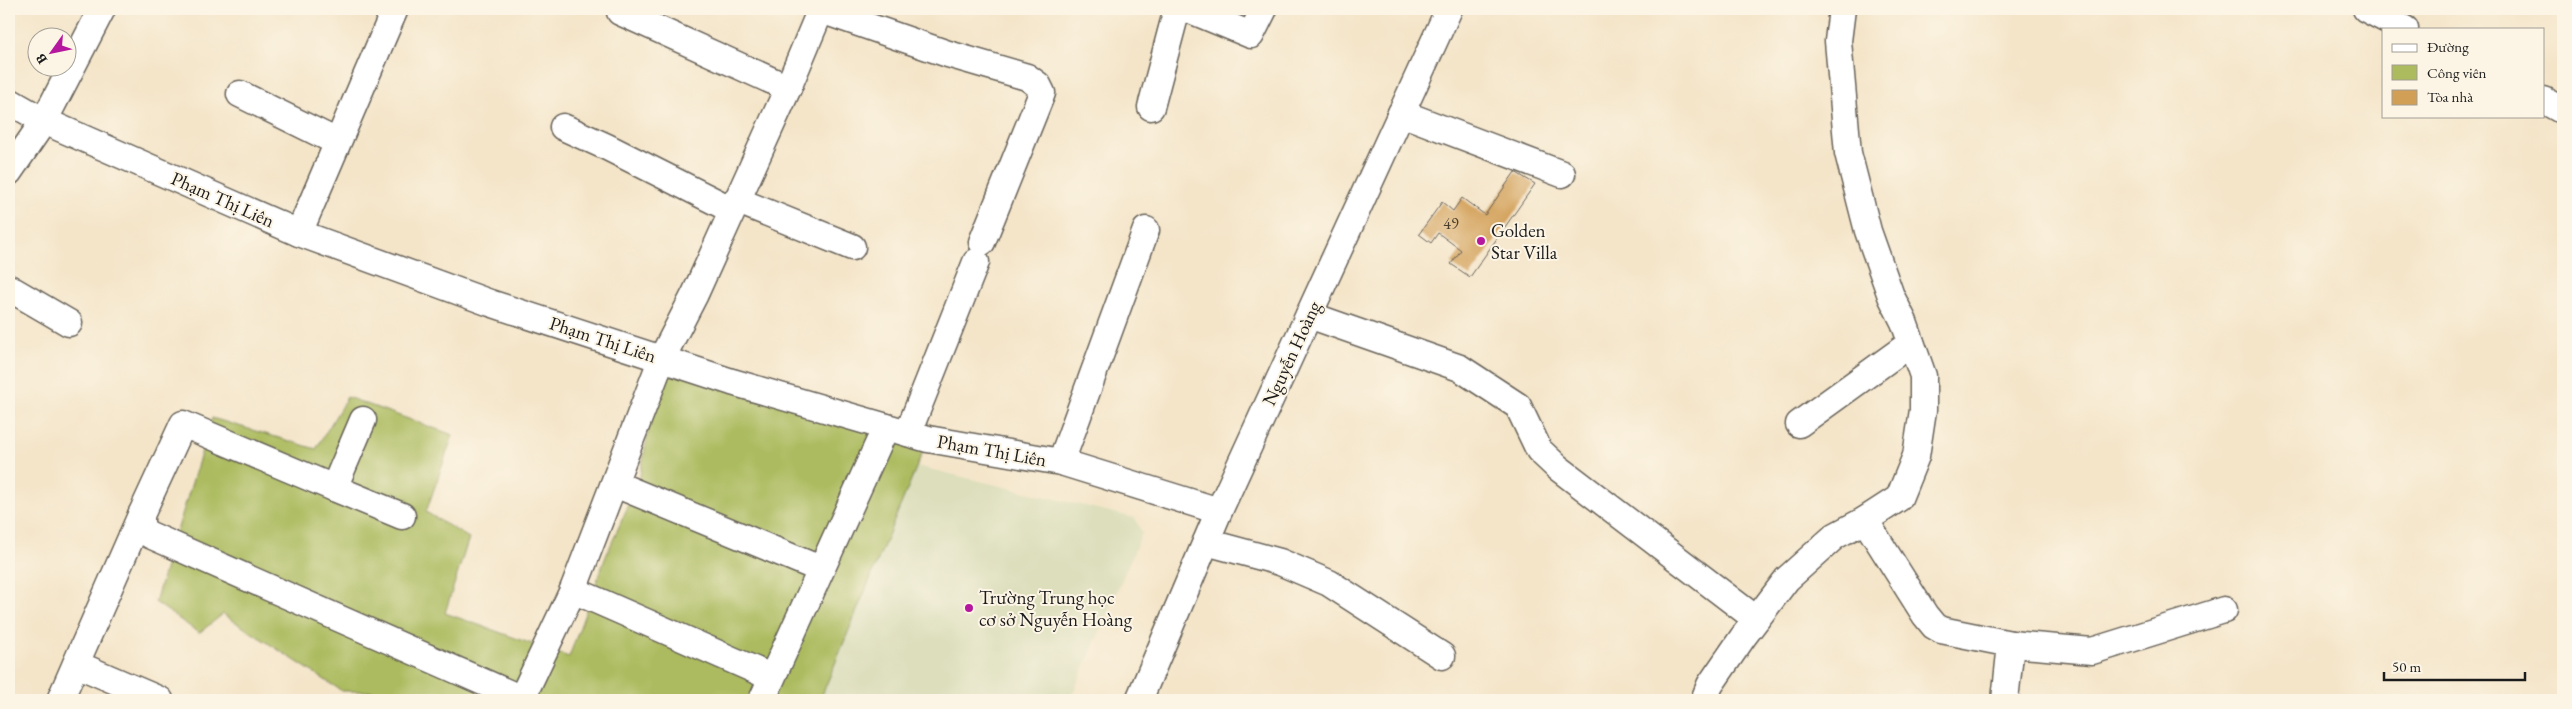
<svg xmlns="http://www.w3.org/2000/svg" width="2572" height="709" viewBox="0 0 2572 709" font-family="'EB Garamond',serif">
  <rect width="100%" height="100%" fill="#fcf5e5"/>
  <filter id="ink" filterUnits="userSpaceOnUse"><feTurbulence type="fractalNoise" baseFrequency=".02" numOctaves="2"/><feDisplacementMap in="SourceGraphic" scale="10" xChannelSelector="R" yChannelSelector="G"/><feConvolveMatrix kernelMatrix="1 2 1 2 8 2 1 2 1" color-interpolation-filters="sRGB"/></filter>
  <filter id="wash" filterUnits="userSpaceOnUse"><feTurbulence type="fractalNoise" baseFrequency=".0096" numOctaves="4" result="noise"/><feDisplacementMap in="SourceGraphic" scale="20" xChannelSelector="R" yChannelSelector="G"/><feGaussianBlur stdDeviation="1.12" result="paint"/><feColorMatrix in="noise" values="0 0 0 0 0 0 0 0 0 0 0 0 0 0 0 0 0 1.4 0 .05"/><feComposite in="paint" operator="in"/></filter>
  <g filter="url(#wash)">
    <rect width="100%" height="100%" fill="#f4e5c9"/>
    <!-- built -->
    <polygon fill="#dcdebc" points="904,463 1135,518 1142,533 1070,700 788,700"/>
    <!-- green -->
    <polygon fill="#acbb5e" stroke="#646c3d" points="662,358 928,439 820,700 430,700 422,692 342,691 223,614 199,633 155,602 212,418 316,449 347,397 453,435 426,512 469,538 445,613 569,657 606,556 639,481"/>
    <g id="blocks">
      <!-- building -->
      <polygon fill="#d29f56" points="1515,172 1535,184 1470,277 1451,264 1461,250 1438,233 1431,243 1419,234 1442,202 1453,211 1462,198 1485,215"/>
    </g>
  </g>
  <g filter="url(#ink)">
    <use href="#blocks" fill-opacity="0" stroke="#686259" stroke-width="1"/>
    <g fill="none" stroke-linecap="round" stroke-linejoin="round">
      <!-- minor casing -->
      <g stroke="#686259" stroke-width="29">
        <g id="minor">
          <polyline points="1188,9 1251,35 1264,9"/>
          <polyline points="2366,9 2405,29"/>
          <polyline points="821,10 948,54 1027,77 1038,85 1042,93 982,242"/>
          <polyline points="620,12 788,88"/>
          <polyline points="240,94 337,142"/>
          <polyline points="2543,100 2563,111"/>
          <polyline points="9,101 44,121 299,233 490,303 732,382 928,439 1061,462 1219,511"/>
          <polyline points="1151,107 1177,9"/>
          <polyline points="1401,113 1562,174"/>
          <polyline points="563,127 607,147 732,210"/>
          <polyline points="9,172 44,121 102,9"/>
          <polyline points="736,200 852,247"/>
          <polyline points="299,233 395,9"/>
          <polyline points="9,288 69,323"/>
          <polyline points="1309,315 1460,368 1518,406 1539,450 1557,467 1756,619"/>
          <polyline points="363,420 334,488 183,424 141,515 141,529 150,535 524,700"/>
          <polyline points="1799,424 1911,343"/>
          <polyline points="908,433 976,262"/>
          <polyline points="1061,462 1146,230"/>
          <polyline points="615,484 820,569"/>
          <polyline points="334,488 402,516"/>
          <polyline points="1865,520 1925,615 1934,626 1941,630 2011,644 2092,651 2224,610"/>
          <polyline points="1206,542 1280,562 1329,583 1442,656"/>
          <polyline points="573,590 771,677"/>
          <polyline points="76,664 160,700"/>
          <polyline points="60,700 141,515"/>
          <polyline points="521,700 573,590 662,358 695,294 788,88 821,9"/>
          <polyline points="762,700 886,427"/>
          <polyline points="1139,700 1219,511 1449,9"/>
          <polyline points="1704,700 1710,685 1743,637 1787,579 1835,536 1865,520 1899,498 1916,456 1923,410 1923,376 1904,322 1891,296 1868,231 1848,153 1838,41 1842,9"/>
          <polyline points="2005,700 2011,644"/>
        </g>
      </g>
      <!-- minor -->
      <use href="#minor" stroke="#fff" stroke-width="26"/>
    </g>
  </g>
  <!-- markers -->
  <g fill="#b5179e" stroke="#fcf5e5" stroke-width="2">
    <circle cx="1481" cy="241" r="5"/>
    <circle cx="969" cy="608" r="5"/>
  </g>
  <g text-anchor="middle" stroke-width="4" stroke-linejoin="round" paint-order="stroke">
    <!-- number labels -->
    <g font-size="16" fill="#4a3d2a">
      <text x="1451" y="229">49</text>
    </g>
    <!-- street labels -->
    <g font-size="19" fill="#1c1c1c" stroke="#fcf5e5">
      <text transform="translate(223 199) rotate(24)" y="7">Phạm Thị Liên</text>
      <text transform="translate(603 339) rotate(18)" y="7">Phạm Thị Liên</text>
      <text transform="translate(1291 353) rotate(-65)" y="7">Nguyễn Hoàng</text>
      <text transform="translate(992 450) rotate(10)" y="7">Phạm Thị Liên</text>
    </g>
    <!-- poi labels -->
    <g font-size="19" fill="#1c1c1c" stroke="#fcf5e5" text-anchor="start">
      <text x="1491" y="237">Golden<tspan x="1491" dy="22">Star Villa</tspan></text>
      <text x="979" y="604">Trường Trung học<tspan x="979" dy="22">cơ sở Nguyễn Hoàng</tspan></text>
    </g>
  </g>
  <!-- margin -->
  <rect width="2572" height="709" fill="none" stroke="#fcf5e5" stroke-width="30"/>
  <!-- legend -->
  <rect x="2382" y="28" width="162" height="90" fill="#fcf5e5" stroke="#a29e95"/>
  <rect x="2392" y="44" width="25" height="8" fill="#ffffff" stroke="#a29e95"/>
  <text x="2427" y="52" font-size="15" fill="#1c1c1c">Đường</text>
  <rect x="2392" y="65" width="25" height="15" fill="#acbb5e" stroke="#a29e95"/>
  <text x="2427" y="78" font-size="15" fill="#1c1c1c">Công viên</text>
  <rect x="2392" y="90" width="25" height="15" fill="#d29f56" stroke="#a29e95"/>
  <text x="2427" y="102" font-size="15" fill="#1c1c1c">Tòa nhà</text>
  <!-- north arrow -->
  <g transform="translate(52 52) rotate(237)"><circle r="24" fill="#fcf5e5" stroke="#a29e95"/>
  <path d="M0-4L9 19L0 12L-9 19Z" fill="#b5179e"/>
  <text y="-8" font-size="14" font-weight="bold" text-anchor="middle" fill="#1c1c1c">B</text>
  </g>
  <!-- scale -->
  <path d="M2384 672v8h141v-8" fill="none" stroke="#1c1c1c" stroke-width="2.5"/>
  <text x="2392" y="672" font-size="15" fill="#1c1c1c" stroke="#fcf5e5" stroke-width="4" paint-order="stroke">50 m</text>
</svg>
